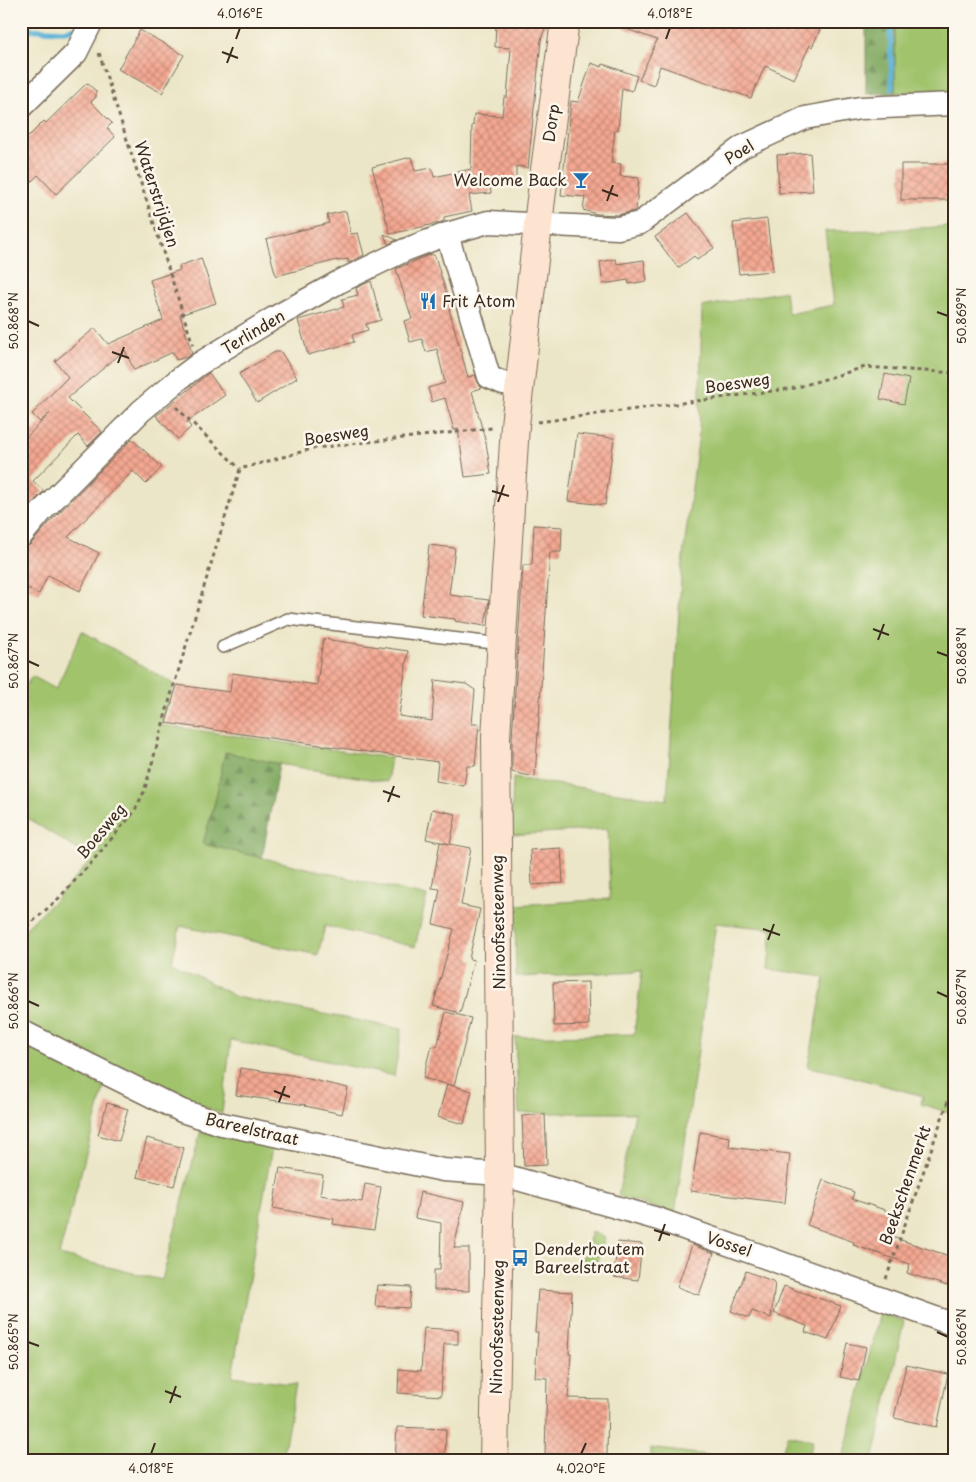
<svg xmlns="http://www.w3.org/2000/svg" width="976" height="1482" viewBox="0 0 976 1482" font-family="'Playpen Sans',sans-serif">
  <defs>
    <pattern id="forest-firs" width="22" height="20" patternUnits="userSpaceOnUse" patternTransform="scale(1.25)"><rect width="22" height="20" fill="#80a960"/><path d="M5 1l3.5 6h-7zM16 11l3.5 6h-7z" fill="#6a8a4f"/></pattern>
    <pattern id="building-cross-hatch" width="8" height="8" patternUnits="userSpaceOnUse" patternTransform="scale(1.25)"><rect width="8" height="8" fill="#f4a892"/><path d="M0 0l8 8M0 8l8-8" fill="none" stroke="#c78977"/></pattern>
  </defs>
  <rect width="100%" height="100%" fill="#fbf7ec"/>
  <filter id="ink" filterUnits="userSpaceOnUse"><feTurbulence type="fractalNoise" baseFrequency=".02" numOctaves="2"/><feDisplacementMap in="SourceGraphic" scale="10" xChannelSelector="R" yChannelSelector="G"/><feConvolveMatrix kernelMatrix="1 2 1 2 8 2 1 2 1" color-interpolation-filters="sRGB"/></filter>
  <filter id="wash" filterUnits="userSpaceOnUse"><feTurbulence type="fractalNoise" baseFrequency=".0096" numOctaves="4" result="noise"/><feDisplacementMap in="SourceGraphic" scale="20" xChannelSelector="R" yChannelSelector="G"/><feGaussianBlur stdDeviation="1.12" result="paint"/><feColorMatrix in="noise" values="0 0 0 0 0 0 0 0 0 0 0 0 0 0 0 0 0 1.4 0 .05"/><feComposite in="paint" operator="in"/></filter>
  <g filter="url(#wash)">
    <rect width="100%" height="100%" fill="#ece6c8"/>
    <!-- grass -->
    <g fill="#a0c36c" stroke="#6e7645">
      <polygon points="895,21 955,21 955,92 895,93"/>
      <polygon points="955,226 955,1098 950,1113 921,1104 923,1096 834,1072 808,1067 825,977 768,969 772,929 716,923 675,1214 618,1196 635,1113 519,1113 515,1037 634,1034 642,971 516,977 515,905 610,899 608,829 511,835 513,778 667,800 682,564 699,434 702,307 785,291 788,314 834,305 825,231 885,230"/>
      <polygon points="82,631 174,684 161,725 391,758 387,782 279,764 225,752 216,798 203,844 427,896 415,947 325,926 318,955 180,926 172,962 236,997 402,1029 394,1076 231,1040 222,1113 150,1088 21,1021 21,933 55,900 92,859 21,814 21,693 32,676 56,689"/>
      <polygon points="32,1048 104,1087 59,1255 162,1280 201,1130 272,1148 232,1376 296,1385 282,1461 21,1461 21,1087"/>
      <polygon points="591,1232 605,1237 595,1268 581,1263"/>
      <polygon points="880,1313 904,1321 873,1461 842,1461"/>
      <polygon points="787,1435 813,1440 809,1456 836,1461 780,1461"/>
      <polygon points="650,1448 754,1461 650,1461"/>
    </g>
    <!-- forest -->
    <g fill="url(#forest-firs)" stroke="#5e6a3f">
      <polygon points="866,21 895,21 895,93 866,94"/>
      <polygon points="225,752 279,764 262,858 203,844 216,798"/>
    </g>
    <g fill="none" stroke-linecap="round" stroke-linejoin="round">
      <!-- stream -->
      <g stroke="#59b1d6" stroke-width="5.5">
        <polyline points="890,21 892,88"/>
        <polyline points="21,29 64,31 73,29"/>
      </g>
    </g>
    <g id="blocks">
      <!-- building -->
      <g fill="url(#building-cross-hatch)">
        <polygon points="496,21 547,21 541,40 528,168 516,166 516,186 490,186 491,193 469,195 472,211 444,217 444,221 439,223 390,234 372,167 411,157 415,171 432,168 434,177 471,169 472,125 473,126 474,114 502,116 504,97 507,97 511,48 495,47"/>
        <polygon points="610,21 824,21 812,47 810,45 794,79 765,66 751,98 660,66 654,85 639,80 657,40 610,23"/>
        <polygon points="140,30 184,55 162,93 118,69"/>
        <polygon points="591,63 602,67 603,64 637,76 632,91 622,88 618,130 615,129 611,163 621,164 620,176 639,178 636,210 634,211 617,215 597,214 583,210 585,197 561,195 571,101 578,102"/>
        <polygon points="87,83 96,91 96,97 91,102 112,123 107,128 115,137 56,194 38,175 21,192 21,144 44,121 46,123"/>
        <polygon points="810,153 813,191 779,193 777,155"/>
        <polygon points="901,164 950,164 951,200 901,200"/>
        <polygon points="346,211 351,234 358,233 364,255 349,263 348,259 337,261 337,260 276,276 266,239 329,223 327,215"/>
        <polygon points="688,213 714,248 697,260 694,256 678,268 655,237"/>
        <polygon points="767,219 773,271 739,274 733,223"/>
        <polygon points="384,234 397,240 388,244"/>
        <polygon points="431,254 435,256 451,308 449,309 468,377 475,375 479,385 482,388 472,391 486,443 491,474 465,477 458,429 454,430 445,398 432,402 428,388 445,383 437,349 426,352 422,339 410,342 404,321 412,319 396,269"/>
        <polygon points="201,258 216,303 180,315 192,353 187,357 176,360 173,352 134,370 125,350 68,398 102,432 88,446 78,435 33,481 44,491 23,513 21,512 21,443 50,413 40,422 32,414 68,377 55,361 95,328 108,344 163,320 150,280 180,270 179,266"/>
        <polygon points="616,259 617,264 644,260 647,281 629,284 628,280 603,284 600,262"/>
        <polygon points="371,281 381,320 366,324 368,330 352,335 354,342 308,355 298,320 344,307 342,299 358,295 356,288"/>
        <polygon points="275,352 281,352 297,378 257,403 239,374"/>
        <polygon points="209,373 225,395 187,422 191,427 178,439 156,416"/>
        <polygon points="885,374 909,379 904,404 880,399"/>
        <polygon points="577,434 614,438 605,505 568,501"/>
        <polygon points="132,439 162,467 146,484 133,471 68,537 99,553 80,591 48,575 39,594 21,585 21,553 24,548 31,544 52,520"/>
        <polygon points="534,525 562,527 561,552 550,552 535,777 512,772 512,739 523,565 532,565"/>
        <polygon points="429,545 455,548 449,595 489,600 485,626 455,621 455,619 421,615"/>
        <polygon points="323,639 408,651 399,716 432,721 435,680 466,684 475,690 472,724 479,724 475,766 467,766 464,786 436,781 438,762 166,723 177,685 230,692 232,673 317,685"/>
        <polygon points="432,809 456,814 450,844 426,839"/>
        <polygon points="440,842 471,848 461,905 480,909 469,959 474,960 460,1013 433,1006 454,929 433,924 440,889 432,888"/>
        <polygon points="561,848 563,883 532,885 530,850"/>
        <polygon points="588,982 589,1025 554,1026 553,983"/>
        <polygon points="446,1012 471,1018 454,1086 423,1078 431,1046 437,1047"/>
        <polygon points="240,1068 291,1075 348,1088 342,1114 305,1106 306,1105 236,1095"/>
        <polygon points="447,1084 472,1091 464,1124 438,1117"/>
        <polygon points="107,1103 128,1109 119,1141 98,1135"/>
        <polygon points="545,1114 547,1165 524,1166 522,1116"/>
        <polygon points="700,1132 730,1137 729,1147 790,1154 785,1203 691,1191"/>
        <polygon points="147,1138 184,1148 174,1186 137,1177"/>
        <polygon points="280,1168 323,1175 320,1195 362,1202 365,1184 381,1187 374,1230 333,1224 334,1219 273,1208"/>
        <polygon points="823,1180 854,1192 852,1199 897,1214 889,1236 955,1258 947,1286 907,1273 910,1264 853,1245 854,1242 807,1225"/>
        <polygon points="420,1192 464,1202 454,1248 469,1248 469,1291 434,1290 434,1270 440,1270 441,1223 415,1218"/>
        <polygon points="617,1242 642,1244 638,1280 614,1277"/>
        <polygon points="692,1245 714,1253 699,1295 677,1287"/>
        <polygon points="746,1271 775,1282 771,1318 752,1311 749,1318 731,1311"/>
        <polygon points="377,1285 411,1287 409,1308 375,1306"/>
        <polygon points="784,1286 841,1306 828,1340 805,1332 807,1326 774,1313"/>
        <polygon points="538,1290 572,1292 569,1354 571,1354 568,1398 608,1399 607,1455 545,1454 547,1378 535,1377 538,1332 535,1332"/>
        <polygon points="424,1328 458,1330 458,1344 444,1344 441,1396 398,1393 399,1369 421,1371"/>
        <polygon points="847,1343 866,1347 859,1381 840,1377"/>
        <polygon points="906,1365 948,1374 937,1427 894,1418"/>
        <polygon points="397,1427 446,1429 445,1461 395,1461"/>
      </g>
    </g>
  </g>
  <g filter="url(#ink)">
    <use href="#blocks" fill-opacity="0" stroke="#796c5a" stroke-width="1"/>
    <g fill="none" stroke-linecap="round" stroke-linejoin="round">
      <!-- lane casing -->
      <g stroke="#796c5a" stroke-width="14">
        <polyline id="lane" points="223,647 288,619 502,644"/>
      </g>
      <!-- street casing -->
      <g stroke="#796c5a" stroke-width="25">
        <g id="street">
          <polyline points="21,107 76,53 92,21"/>
          <polyline points="447,234 489,377 503,383 519,384"/>
          <polyline points="21,536 42,511 141,411 179,379 199,364 274,318 339,282 405,250 447,234 488,222 618,228 640,223 742,147 805,118 860,108 955,104"/>
          <polyline points="21,1031 182,1111 222,1124 443,1170 500,1174 658,1219 955,1325"/>
        </g>
      </g>
      <!-- secondary casing -->
      <g stroke="#796c5a" stroke-width="30">
        <polyline id="secondary" points="494,1461 500,1174 496,737 515,425 541,199 565,21"/>
      </g>
      <!-- path -->
      <g stroke="#796c5a" stroke-width="3" stroke-dasharray="4 4" stroke-linecap="butt">
        <polyline points="99,53 193,345"/>
        <polyline points="176,407 240,469"/>
        <polyline points="538,422 795,388 865,367 955,373"/>
        <polyline points="21,932 58,899 90,864 134,812 144,792 171,695 240,469 315,448 492,428"/>
        <polyline points="886,1279 955,1081"/>
      </g>
      <!-- lane -->
      <use href="#lane" stroke="#fff" stroke-width="11"/>
      <!-- street -->
      <use href="#street" stroke="#fff" stroke-width="22"/>
      <!-- secondary -->
      <use href="#secondary" stroke="#fde4d1" stroke-width="28"/>
    </g>
  </g>
  <!-- ticks -->
  <path fill="none" stroke="#3b2a1e" stroke-width="2" d="M236,39l4,-11M666,39l4,-11M222,52l16,6M227,63l6,-16M602,190l16,6M607,201l6,-16M937,312l11,4M28,321l11,5M112,352l17,6M118,363l6,-16M492,491l17,5M498,502l6,-17M873,629l16,6M878,640l6,-16M937,652l11,4M28,661l11,5M383,791l17,6M388,802l6,-16M763,929l17,6M768,940l6,-16M937,992l11,5M28,1001l11,5M274,1091l16,6M279,1102l6,-16M654,1230l16,5M659,1241l6,-17M937,1332l11,5M28,1342l11,4M165,1391l16,6M170,1403l6,-17M151,1454l4,-11M581,1454l5,-11"/>
  <!-- icons -->
  <defs>
    <g id="bar-bare" transform="scale(1.35)"><path d="M-6-5H6L.8 .8V4.5H3.5V6h-7V4.5H-.8V.8Z" fill="#1f6fb2" stroke="#fbf7ec" stroke-width="2.5" paint-order="stroke"/></g>
    <g id="restaurant-bare" transform="scale(1.35)"><path d="M-5-6h1v4h1v-4h1v4h1v-4h1v5L-1.5 .5V6h-2V.5L-5-1ZM5-6V6H3V1.5H1.5Q1.5-4 5-6Z" fill="#1f6fb2" stroke="#fbf7ec" stroke-width="2.5" paint-order="stroke"/></g>
    <g id="bus-bare" transform="scale(1.35)"><path d="M-5-6H5V4H4V6H2V4H-2V6H-4V4H-5ZM-3.5-4V0h7V-4ZM-3.5 1.2v1.5H-2V1.2ZM2 1.2v1.5H3.5V1.2Z" fill="#1f6fb2" stroke="#fbf7ec" stroke-width="2.5" paint-order="stroke"/></g>
  </defs>
  <g fill-rule="evenodd">
    <use href="#bar-bare" x="581" y="180"/>
    <use href="#restaurant-bare" x="428" y="301"/>
    <use href="#bus-bare" x="520" y="1258"/>
  </g>
  <g text-anchor="middle" stroke-width="5" stroke-linejoin="round" paint-order="stroke">
    <!-- street labels -->
    <g font-size="16" fill="#3b2a1e" stroke="#fbf7ec">
      <text transform="translate(551 123) rotate(-82)" y="6">Dorp</text>
      <text transform="translate(739 152) rotate(-32)" y="6">Poel</text>
      <text transform="translate(157 194) rotate(72)" y="6">Waterstrijdjen</text>
      <text transform="translate(253 332) rotate(-31)" y="6">Terlinden</text>
      <text transform="translate(737 383) rotate(-8)" y="6">Boesweg</text>
      <text transform="translate(336 435) rotate(-9)" y="6">Boesweg</text>
      <text transform="translate(101 831) rotate(-50)" y="6">Boesweg</text>
      <text transform="translate(498 922) rotate(-91)" y="6">Ninoofsesteenweg</text>
      <text transform="translate(252 1129) rotate(13)" y="6">Bareelstraat</text>
      <text transform="translate(905 1185) rotate(-71)" y="6">Beekschenmerkt</text>
      <text transform="translate(729 1244) rotate(19)" y="6">Vossel</text>
      <text transform="translate(497 1327) rotate(-89)" y="6">Ninoofsesteenweg</text>
    </g>
    <!-- poi labels -->
    <g font-size="16" fill="#3b2a1e" stroke="#fbf7ec" text-anchor="start">
      <text x="567" y="186" text-anchor="end">Welcome Back</text>
      <text x="442" y="307">Frit Atom</text>
      <text x="534" y="1255">Denderhoutem<tspan x="534" dy="18">Bareelstraat</tspan></text>
    </g>
  </g>
  <!-- margin -->
  <rect width="976" height="1482" fill="none" stroke="#fbf7ec" stroke-width="55"/>
  <rect x="28" y="28" width="920" height="1426" fill="none" stroke="#3b2a1e" stroke-width="2"/>
  <g font-size="12" text-anchor="middle" fill="#3b2a1e">
    <text x="240" y="18">4.016°E</text>
    <text x="670" y="18">4.018°E</text>
    <text transform="translate(962 316) rotate(-90)" y="4">50.869°N</text>
    <text transform="translate(14 321) rotate(-90)" y="4">50.868°N</text>
    <text transform="translate(962 656) rotate(-90)" y="4">50.868°N</text>
    <text transform="translate(14 661) rotate(-90)" y="4">50.867°N</text>
    <text transform="translate(962 997) rotate(-90)" y="4">50.867°N</text>
    <text transform="translate(14 1001) rotate(-90)" y="4">50.866°N</text>
    <text transform="translate(962 1337) rotate(-90)" y="4">50.866°N</text>
    <text transform="translate(14 1342) rotate(-90)" y="4">50.865°N</text>
    <text x="151" y="1473">4.018°E</text>
    <text x="581" y="1473">4.020°E</text>
  </g>
</svg>
